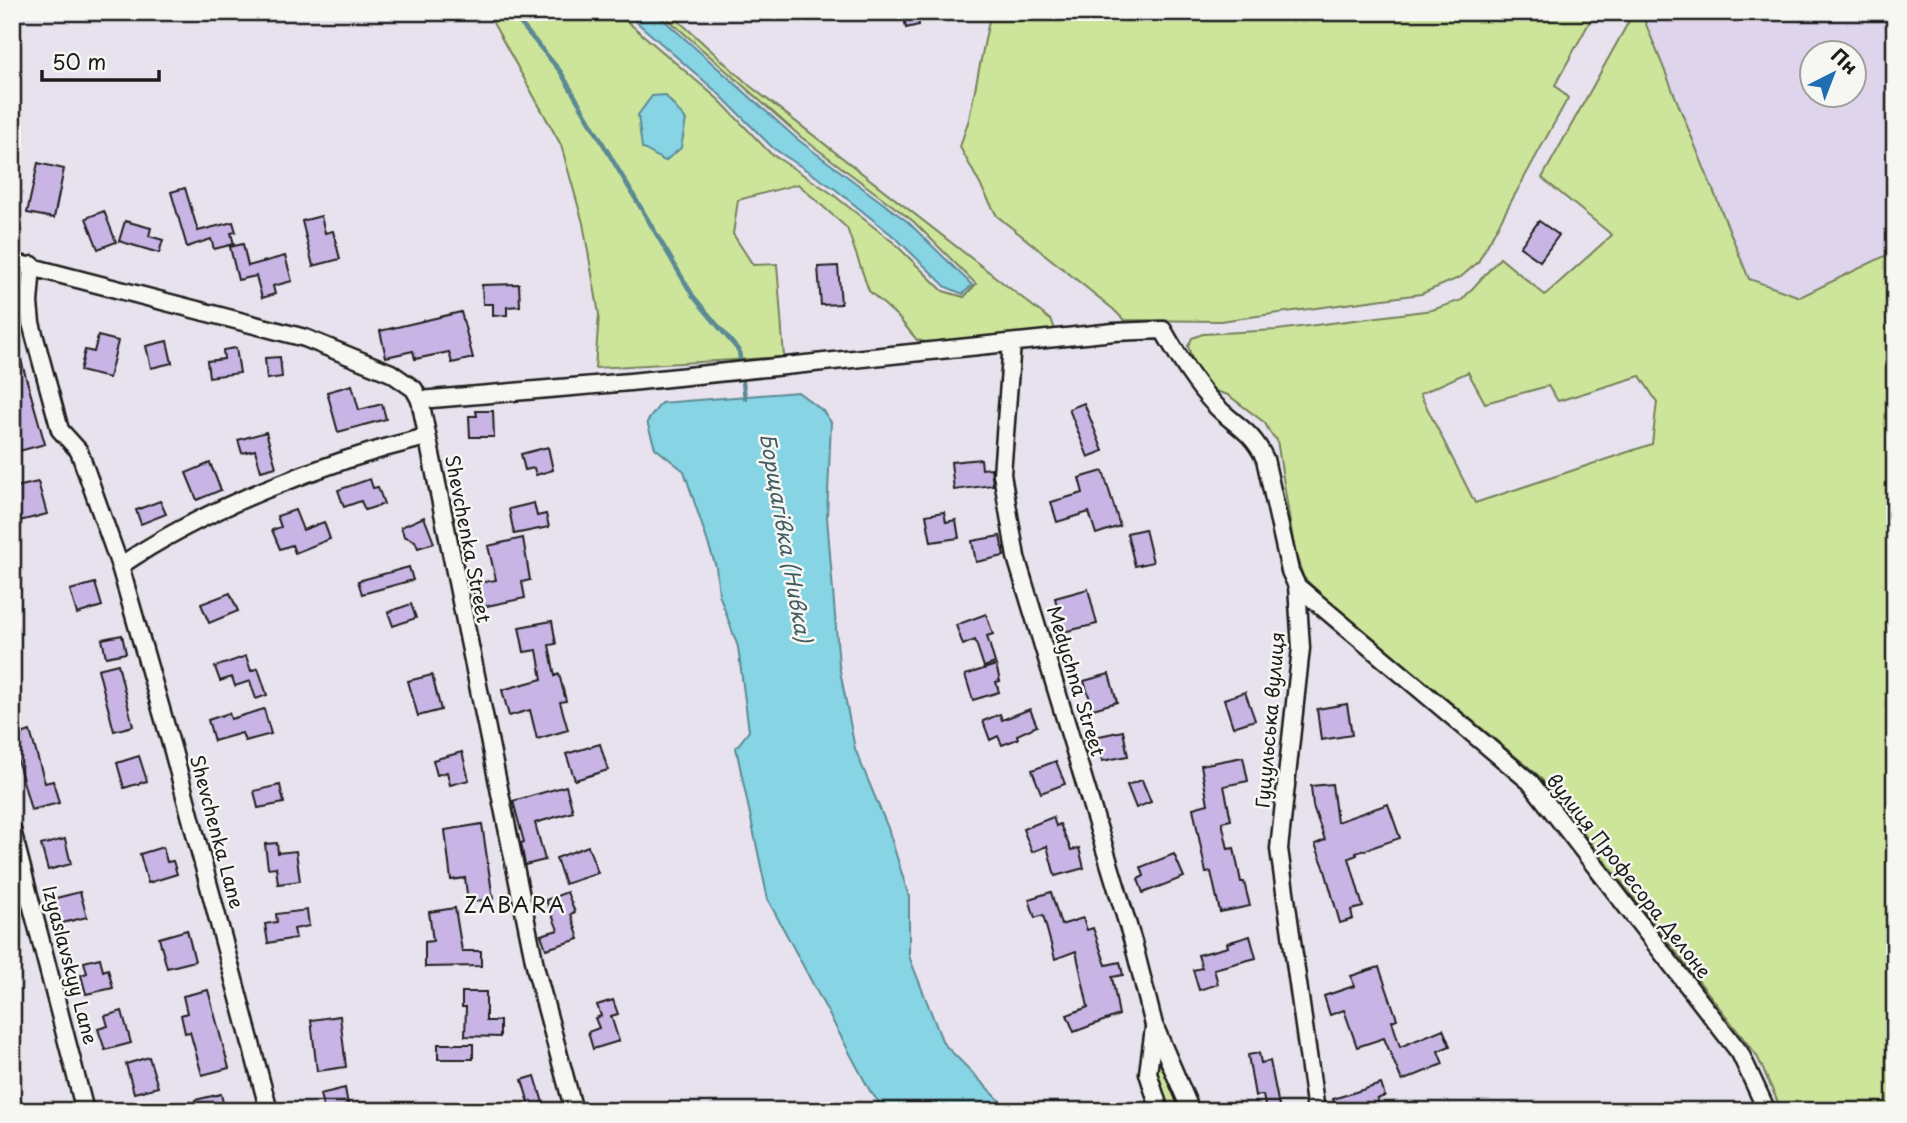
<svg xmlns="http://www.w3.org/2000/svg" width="1907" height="1123" viewBox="0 0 1907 1123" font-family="'Playpen Sans',sans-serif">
  <rect width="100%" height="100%" fill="#e8e2ee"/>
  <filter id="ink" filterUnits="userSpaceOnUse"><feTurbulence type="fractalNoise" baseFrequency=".0143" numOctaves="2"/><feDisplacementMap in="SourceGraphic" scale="14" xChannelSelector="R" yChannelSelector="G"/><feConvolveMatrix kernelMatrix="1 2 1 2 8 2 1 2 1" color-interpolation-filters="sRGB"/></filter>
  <g filter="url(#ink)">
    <!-- built -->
    <path fill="#ded4eb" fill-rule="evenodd" d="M1641,12h254v1099h-113l-25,-55 -16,-22 -202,-258 -216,-180 -19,-18 -9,-25 -18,-113 -7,-7 -5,-10 -37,-28 230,114 194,-65 97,-165zM1812,52h42v42h-42z"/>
    <!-- green -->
    <g fill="#cde59b" stroke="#74805c" stroke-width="2" fill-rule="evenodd">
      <polygon points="487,12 616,12 719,100 770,153 831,193 894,243 943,291 964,297 976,284 913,221 801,137 660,12 669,12 750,86 1052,321 1056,333 933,344 917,340 897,316 869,291 847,228 798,184 738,200 733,234 753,265 777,264 784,357 595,368 599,314 583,223 561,145"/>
      <polygon points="984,12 1595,12 1555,85 1568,98 1478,262 1461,277 1421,294 1220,321 1124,320 1113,309 997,216 960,147 969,119 989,20"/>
      <path d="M1634,12h7l108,267 51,18 95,-46v860h-113l-25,-55 -218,-280 -216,-180 -19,-18 -9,-25 -18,-113 -7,-7 -5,-10 -37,-28 -16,-5 -17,-22 -7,-22 4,-8 11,-4 74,-4 155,-20 30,-10 38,-42 45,37 67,-60 -70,-57zM1468,372l17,31 63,-17 10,15 82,-25 17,26 -5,42 -177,59 -55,-109z"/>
      <polygon points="1156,1044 1186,1111 1164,1111 1152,1073"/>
    </g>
    <!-- water -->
    <g fill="#86d4e4" stroke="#5c8a94" stroke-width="2">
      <polygon points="625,12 655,12 797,139 908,222 972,285 963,294 946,287 898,240 835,189 773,148 718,93"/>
      <polygon points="665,95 686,120 681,148 665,161 642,148 638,115 652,96"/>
      <polygon points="798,392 823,411 831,422 827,517 839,665 855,749 888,828 909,897 909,956 943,1043 1010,1111 886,1111 870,1091 768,900 736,748 749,731 738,647 719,594 716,567 684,471 655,448 647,422 661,403"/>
    </g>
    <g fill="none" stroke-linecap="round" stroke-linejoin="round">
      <!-- stream -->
      <g stroke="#5c8a94" stroke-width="4.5">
        <polyline points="511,12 560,71 693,296 739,351 741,367"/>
        <polyline points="742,375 745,398"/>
      </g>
    </g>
    <!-- building -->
    <g fill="#c8b5e5" stroke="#1c1c1c" stroke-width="2">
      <polygon points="903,12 917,12 919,25 906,28"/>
      <polygon points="38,163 64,169 54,218 27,213"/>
      <polygon points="185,188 198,231 233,222 236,232 231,233 234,244 214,249 211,239 187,247 171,192"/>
      <polygon points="104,211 116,242 98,249 86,218"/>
      <polygon points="321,216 325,233 333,231 340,259 313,266 302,221"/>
      <polygon points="125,221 151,228 149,236 163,240 159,253 119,241"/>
      <polygon points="1539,221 1559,235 1540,261 1520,247"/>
      <polygon points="243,244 248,266 285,256 292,281 273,286 275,294 262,298 256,276 238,280 230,247"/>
      <polygon points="838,266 841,304 821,305 818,267"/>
      <polygon points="519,284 520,306 507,307 507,315 493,316 493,304 483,304 482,285"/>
      <polygon points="461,312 473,358 452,363 449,352 415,359 413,351 386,357 380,331"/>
      <polygon points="98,336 118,341 109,378 80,371 85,350 94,352"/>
      <polygon points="167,341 172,363 151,368 146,346"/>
      <polygon points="12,346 17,346 45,444 12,453"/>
      <polygon points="236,348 240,373 209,377 207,361 224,359 223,350"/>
      <polygon points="280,357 282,377 267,379 265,358"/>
      <polygon points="352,385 359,410 382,404 386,419 338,432 327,392"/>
      <polygon points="1084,403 1103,451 1088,457 1069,409"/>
      <polygon points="476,411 493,411 494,437 470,437 469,416 477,416"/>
      <polygon points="266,432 276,467 261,471 255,450 242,453 238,440"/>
      <polygon points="548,447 553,470 536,475 534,468 525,470 521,454"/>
      <polygon points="981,459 982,469 991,468 993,485 954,490 951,462"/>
      <polygon points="210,463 221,490 197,500 186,473"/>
      <polygon points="1103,471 1120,526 1096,534 1089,512 1057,522 1051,502 1083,493 1079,478"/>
      <polygon points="370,479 373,488 378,487 384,504 365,510 361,501 344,507 338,490"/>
      <polygon points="38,482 47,514 12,523 12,488"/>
      <polygon points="160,501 166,514 141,524 136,510"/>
      <polygon points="534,503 537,516 546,514 549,527 514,534 509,509"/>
      <polygon points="295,510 303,530 324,522 330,539 295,553 292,545 280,549 272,530 281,527 277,516"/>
      <polygon points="944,512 946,522 956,520 959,538 931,542 926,515"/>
      <polygon points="424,517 434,543 418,548 415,541 404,536 401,527"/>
      <polygon points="1145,529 1153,562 1135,566 1127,533"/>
      <polygon points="1000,536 1004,556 976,562 972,541"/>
      <polygon points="523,538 530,580 522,582 525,598 477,608 472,584 496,580 488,546"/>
      <polygon points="409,567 413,580 362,594 358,581"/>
      <polygon points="95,583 102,606 77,614 70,590"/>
      <polygon points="1088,589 1097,624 1063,632 1055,598"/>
      <polygon points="230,593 238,611 209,623 201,604"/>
      <polygon points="411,604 416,618 393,626 388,612"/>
      <polygon points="986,614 993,634 987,636 995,663 984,667 975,640 963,645 956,625"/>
      <polygon points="552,621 556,644 549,645 555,676 559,674 566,701 560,702 568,730 537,739 530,710 509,716 502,690 542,679 537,650 524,652 519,627"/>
      <polygon points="122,635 126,653 106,657 102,639"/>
      <polygon points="246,656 251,671 258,668 267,695 256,699 250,681 235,686 232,677 220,681 215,667"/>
      <polygon points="118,664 133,726 114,731 98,669"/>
      <polygon points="996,665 1000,681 996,682 999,692 973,700 965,675"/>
      <polygon points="1109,674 1117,702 1093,709 1084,681"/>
      <polygon points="432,675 441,710 418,716 408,681"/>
      <polygon points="1245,692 1255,720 1233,727 1224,699"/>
      <polygon points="1347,704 1352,735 1321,740 1317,709"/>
      <polygon points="264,709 271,734 245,741 242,733 214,741 208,720 229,713 231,719"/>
      <polygon points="1030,709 1037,726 1017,735 1018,739 1002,745 998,736 990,740 983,721 1000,714 1002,720"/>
      <polygon points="30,731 45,783 53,781 59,803 31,810 12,740 12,737"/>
      <polygon points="1123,731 1128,756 1102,761 1100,752 1088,754 1085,739"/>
      <polygon points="600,744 608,770 575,780 566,754"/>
      <polygon points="462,752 469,780 450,785 447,772 437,775 433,760"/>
      <polygon points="139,756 147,781 124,788 117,763"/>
      <polygon points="1243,757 1248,781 1224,786 1231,820 1222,822 1228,849 1234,848 1241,882 1244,882 1250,906 1220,912 1211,872 1206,873 1193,808 1208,804 1201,765"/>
      <polygon points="1056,761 1065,784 1041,793 1032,770"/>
      <polygon points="1142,780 1151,802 1136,808 1127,785"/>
      <polygon points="1332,784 1337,822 1388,804 1400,838 1356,853 1357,855 1349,858 1363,907 1351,910 1353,919 1340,923 1324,867 1315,844 1325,840 1313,806 1311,786"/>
      <polygon points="280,785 284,803 258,808 254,791"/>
      <polygon points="566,786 573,812 535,823 545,860 525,865 521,843 524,842 513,801"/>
      <polygon points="1053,817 1056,826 1060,824 1071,850 1079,848 1084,868 1055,876 1047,846 1032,852 1023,829"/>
      <polygon points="482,824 493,899 468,902 465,878 451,880 445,830"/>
      <polygon points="65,839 71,864 48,870 41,845"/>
      <polygon points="277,843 278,853 296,851 300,881 278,884 276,867 268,868 265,844"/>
      <polygon points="588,846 598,873 565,884 556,858"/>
      <polygon points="163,847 167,862 173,861 177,874 148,883 140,854"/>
      <polygon points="1174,854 1184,877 1143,893 1138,879 1144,876 1141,867"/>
      <polygon points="80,892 87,917 58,924 52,899"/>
      <polygon points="567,892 575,912 571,914 579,939 546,949 541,935 558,930 546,900"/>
      <polygon points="1051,892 1061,925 1083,918 1087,930 1093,928 1106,965 1120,962 1123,975 1112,977 1119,1015 1074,1032 1067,1015 1088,1007 1076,951 1055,959 1043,915 1035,918 1029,899"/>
      <polygon points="455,908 462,951 481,951 481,966 425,967 425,942 433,941 429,912"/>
      <polygon points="307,910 309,926 294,929 296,938 268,943 265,924 277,922 276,914"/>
      <polygon points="187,930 195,961 167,968 159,938"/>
      <polygon points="1250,936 1256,958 1214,969 1218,984 1199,990 1193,970 1202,968 1198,955 1228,947 1227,943"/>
      <polygon points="100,958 103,971 108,969 113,988 86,994 81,975 87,973 84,962"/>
      <polygon points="1379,967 1397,1019 1392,1021 1400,1047 1443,1029 1450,1046 1438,1051 1443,1064 1402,1081 1384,1038 1357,1047 1344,1010 1330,1015 1324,996 1354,986 1351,976"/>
      <polygon points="208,990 229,1068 202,1075 190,1032 185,1033 181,1015 187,1013 183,996"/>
      <polygon points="462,992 486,992 486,1021 500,1021 500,1037 465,1036 466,1007 462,1007"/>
      <polygon points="613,1000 618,1014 611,1016 619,1041 593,1049 588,1032 599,1028 595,1018 601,1016 597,1005"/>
      <polygon points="122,1011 131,1043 105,1050 98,1029 108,1026 105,1016"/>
      <polygon points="340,1016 346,1067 317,1071 311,1020"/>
      <rect x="438" y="1044" width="35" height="15"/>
      <polygon points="1259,1053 1261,1063 1270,1061 1280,1111 1266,1111 1263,1095 1255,1096 1248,1055"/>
      <polygon points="149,1057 158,1087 134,1093 126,1064"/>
      <polygon points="535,1076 544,1106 531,1110 522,1080"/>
      <polygon points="1381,1084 1385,1096 1377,1099 1381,1111 1336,1111 1333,1099"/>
      <polygon points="345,1088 348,1105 324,1111 320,1094"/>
      <polygon points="221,1094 225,1111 198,1111 195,1100"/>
    </g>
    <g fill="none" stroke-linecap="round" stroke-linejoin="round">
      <!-- minor casing -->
      <g stroke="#1c1c1c" stroke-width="21">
        <g id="minor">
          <polyline points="12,262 305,338 391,373 414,389 420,400 536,970 574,1111"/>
          <polyline points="32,265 29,303 31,323 60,430 79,451 120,566 173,751 269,1111"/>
          <polyline points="1012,343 1002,474 1016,557 1133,942 1154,1025 1191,1111"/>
          <path d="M420,400l210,-18 484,-50 49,-2c15,26 32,55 54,77 20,20 35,24 48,52l25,112 7,15 4,62 -22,201 37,262"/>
          <path d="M120,566c84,-58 207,-105 306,-129"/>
          <polyline points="1297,586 1530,782 1740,1053 1767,1111"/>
          <polyline points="12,830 85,1111"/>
          <polyline points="1154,1028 1148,1073 1160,1111"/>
        </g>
      </g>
      <!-- minor -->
      <use href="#minor" stroke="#f6f6f2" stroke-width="16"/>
    </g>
  </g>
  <g text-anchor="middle" stroke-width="5" stroke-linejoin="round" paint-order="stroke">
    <!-- street labels -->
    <g font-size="19" fill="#1c1c1c" stroke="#f6f6f2">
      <text transform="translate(468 539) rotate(79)" y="7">Shevchenka Street</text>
      <text transform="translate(1076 681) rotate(73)" y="7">Medychna Street</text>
      <text transform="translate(1270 720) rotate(-85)" y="7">Гуцульська вулиця</text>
      <text transform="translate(217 832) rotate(75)" y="7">Shevchenka Lane</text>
      <text transform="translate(1629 876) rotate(52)" y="7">вулиця Професора Делоне</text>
      <text transform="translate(70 965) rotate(75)" y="7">Izyaslavskyy Lane</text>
    </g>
    <!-- water labels -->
    <g font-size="21" font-style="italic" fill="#415c62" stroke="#f6f6f2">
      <text transform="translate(785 538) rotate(80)" y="7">Борщагівка (Нивка)</text>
    </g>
    <!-- neighbourhood labels -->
    <g font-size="21" letter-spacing="2" fill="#1c1c1c" stroke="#f6f6f2">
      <text x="515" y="913">ZABARA</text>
    </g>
  </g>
  <!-- margin -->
  <rect width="1907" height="1123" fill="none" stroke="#f6f6f2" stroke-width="42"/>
  <rect x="21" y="21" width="1865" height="1081" fill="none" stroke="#1c1c1c" stroke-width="2.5" filter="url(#ink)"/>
  <!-- north arrow -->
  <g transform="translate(1833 74) rotate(42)"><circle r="33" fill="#f6f6f2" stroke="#9f9f9c" stroke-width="2"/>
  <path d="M0-5L12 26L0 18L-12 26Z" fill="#1f6fb2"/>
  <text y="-10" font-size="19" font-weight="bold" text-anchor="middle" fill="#1c1c1c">Пн</text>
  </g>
  <!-- scale -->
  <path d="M42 70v10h117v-10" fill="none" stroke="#1c1c1c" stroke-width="3.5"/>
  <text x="52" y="70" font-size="21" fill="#1c1c1c" stroke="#f6f6f2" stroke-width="5" paint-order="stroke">50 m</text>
</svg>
